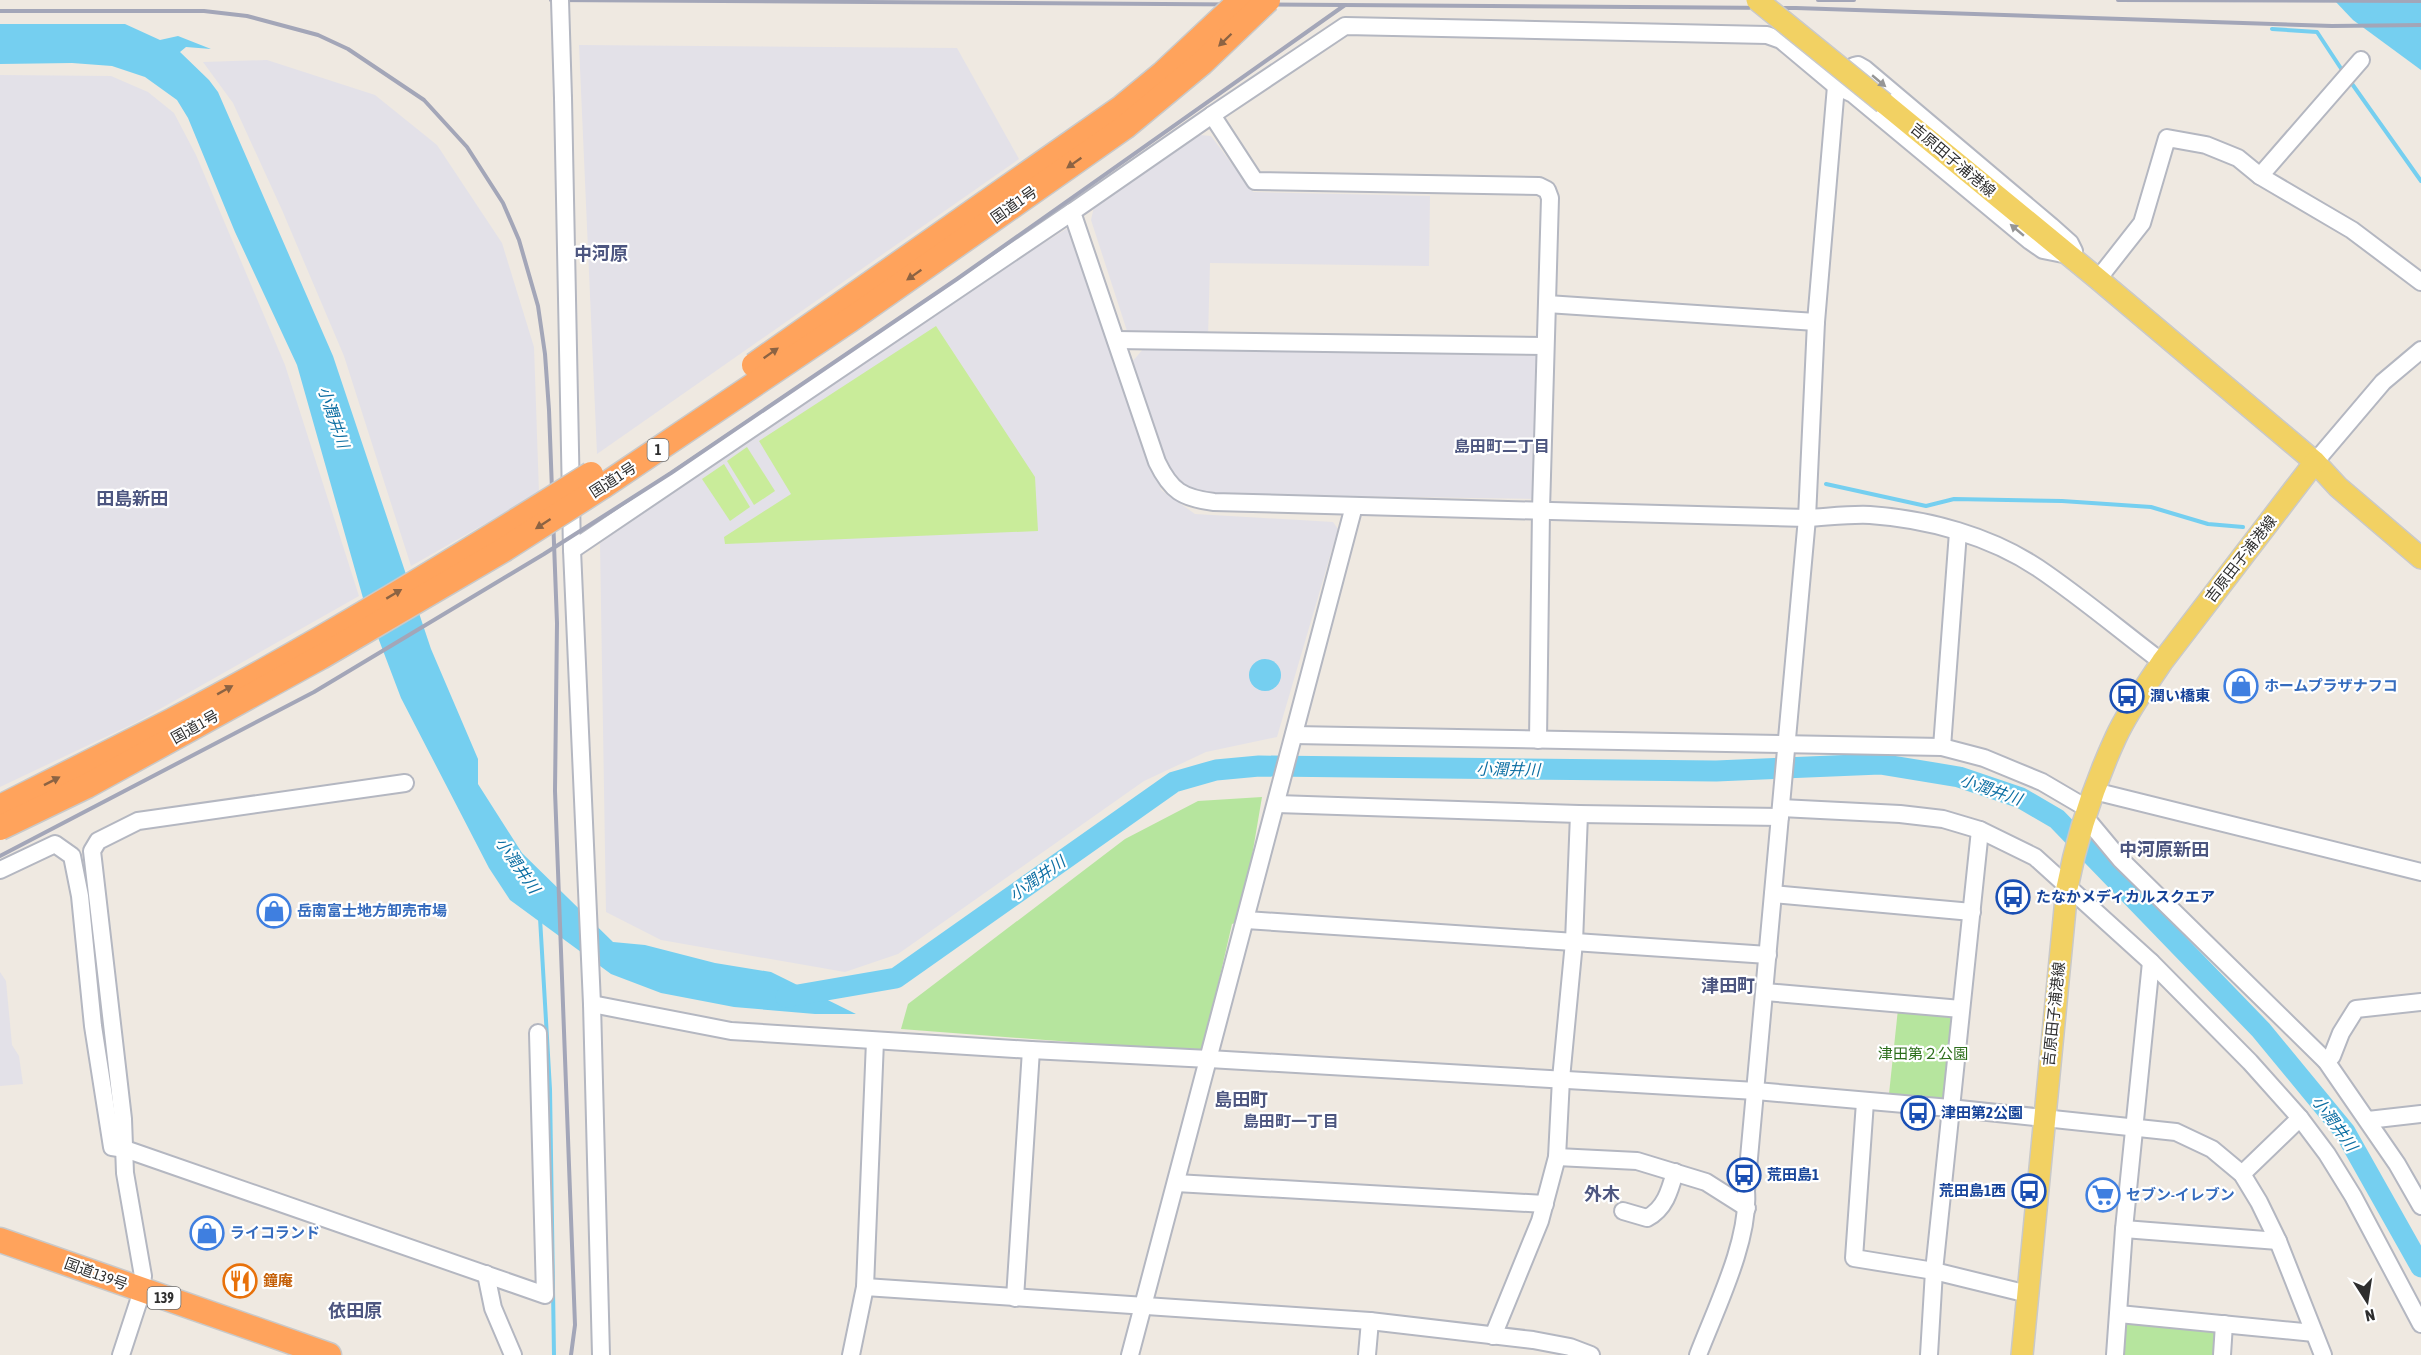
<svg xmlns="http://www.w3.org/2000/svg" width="2421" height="1355" viewBox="0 0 2421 1355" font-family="'Asap Condensed','Noto Sans JP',sans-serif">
  <rect width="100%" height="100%" fill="#efe9e1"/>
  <!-- industrial -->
  <g fill="#e3e1e8">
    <polygon points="579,45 957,48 1019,159 597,454"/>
    <polygon points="267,60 375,95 437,145 502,243 534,347 539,493 411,566 344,356 282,210 233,103 203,62"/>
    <polygon points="0,75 111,76 148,92 174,113 196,155 285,365 359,596 137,722 0,787"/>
    <polygon points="1200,135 1211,136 1253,192 1430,196 1429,266 1210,263 1208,338 1128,334 1091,220 1094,207"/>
    <polygon points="1071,226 1161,490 1195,514 1333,522 1338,529 1277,737 1206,752 1144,781 898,954 845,972 661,940 606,912 600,543 938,309"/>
    <polygon points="1144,348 1539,356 1537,499 1197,494 1182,487 1168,466 1132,362"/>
    <polygon points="0,972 6,981 12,1045 19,1056 23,1084 0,1086"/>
  </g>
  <!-- green -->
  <g fill="#b6e59e">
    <polygon points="1262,797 1241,921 1232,924 1217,989 1219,995 1203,1052 901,1029 908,1004 1125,839 1198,801"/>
    <polygon points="1898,1009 1957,1015 1948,1099 1889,1094"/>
    <polygon points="2123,1323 2218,1331 2216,1355 2121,1355"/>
  </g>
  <!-- pitch -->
  <g fill="#c9ec9a">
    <polygon points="936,326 1035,477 1038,531 725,544 724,537 791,494 759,441"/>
    <polygon points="747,447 775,491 754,505 727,461"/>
    <polygon points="724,464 750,507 730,521 702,479"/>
  </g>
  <!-- water -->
  <g fill="#75cff0">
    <polygon points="2334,0 2421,0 2421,70 2353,20"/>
    <polygon points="0,24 125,24 160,40 178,36 211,49 186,47 180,52 209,80 218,92 333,356 431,649 478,759 478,784 522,853 613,942 645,945 715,963 771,972 856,1014 815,1014 734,1007 661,993 611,974 510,900 489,868 401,698 363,598 297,365 235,232 188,118 177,100 145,77 112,66 72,63 0,64"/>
    <circle cx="1265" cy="675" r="16"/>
  </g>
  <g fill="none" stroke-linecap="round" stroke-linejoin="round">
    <!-- stream -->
    <g stroke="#75cff0" stroke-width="4">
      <polyline points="2272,29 2317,32 2344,73"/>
      <polyline points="2350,81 2421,181"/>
      <polyline points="1826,484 1926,506 1954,499 2062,501 2151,507 2208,524 2243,527"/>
      <polyline points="540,918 550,1089 554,1355"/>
    </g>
    <!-- river -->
    <polyline stroke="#75cff0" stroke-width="21" points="786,997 896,978 1174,782 1216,770 1259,766 1716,771 1880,764 1959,777 2021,798 2057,819 2261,1030 2345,1132 2421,1267"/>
    <!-- minor casing -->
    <g stroke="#b4b7c1" stroke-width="20">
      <g id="minor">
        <polyline points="563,98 572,550 592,1004 601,1355"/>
        <path d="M1212,115l-140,97 85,250c14,29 25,36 57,40l593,16c20,-1 43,-4 63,-3 58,4 120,21 168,53 43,29 83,63 124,94"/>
        <polyline points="2260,176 2361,60"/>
        <polyline points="2098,279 2142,223 2167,138 2206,145 2238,158 2260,176 2352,230 2421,282"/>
        <polyline points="1547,304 1816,322"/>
        <polyline points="1116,340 1545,346"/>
        <polyline points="2315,462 2383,382 2421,350"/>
        <polyline points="572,550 1072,212"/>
        <polyline points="1294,735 1942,747 1984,758 2042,782 2088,809"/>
        <polyline points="1538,740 1541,510 1550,198 1547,190 1539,186 1255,181 1212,115 1345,26 1767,35 1781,40 1836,86 1853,94 2030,241 2043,250 2068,255"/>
        <polyline points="1942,747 1958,532"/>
        <polyline points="2094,791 2421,872"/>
        <polyline points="1277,804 1579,814 1780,817"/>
        <polyline points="1781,808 1900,814 1943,819 1980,830 2035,857 2151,962 2250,1062 2300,1118 2327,1154 2353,1196 2421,1324"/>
        <polyline points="2085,817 2120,859 2326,1061 2397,1164 2421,1206"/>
        <polyline points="0,870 55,844 72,856 80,896 93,1026 112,1147 125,1149 545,1295 538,1033"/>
        <polyline points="1773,894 1972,912"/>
        <polyline points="1246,920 1768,955"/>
        <polyline points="1765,992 1961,1009"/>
        <polyline points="592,1004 731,1031 1031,1050 1209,1059 1756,1091 1950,1108 2176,1132 2212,1149 2242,1174 2259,1202 2278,1241 2323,1355"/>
        <polyline points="2326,1061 2332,1056 2341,1033 2356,1009 2421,1002"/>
        <polyline points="1865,1102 1854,1258 1934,1271 2028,1294"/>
        <polyline points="2368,1120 2421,1114"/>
        <polyline points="1557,1157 1637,1161 1706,1182 1747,1208"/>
        <polyline points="2242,1174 2300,1118"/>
        <polyline points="1176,1183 1545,1204"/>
        <path d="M1623,1211l24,7c18,-9 23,-28 28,-46"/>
        <polyline points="2124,1229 2278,1241"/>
        <polyline points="486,1274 493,1308 513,1355"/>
        <polyline points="865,1287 1370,1321 1533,1340 1570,1347 1591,1355"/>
        <polyline points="1015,1298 1031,1050"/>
        <polyline points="2119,1314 2314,1333"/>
        <polyline points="1493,1336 1540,1221 1557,1157 1561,1079 1574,942 1579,814"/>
        <polyline points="121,1355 139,1300 143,1276 125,1173 123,1119 92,851 98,841 138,821 405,783"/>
        <polyline points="851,1355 865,1287 875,1041"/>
        <polyline points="1130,1355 1354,506"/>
        <polyline points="1367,1355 1370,1321"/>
        <path d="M1698,1355c18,-47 52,-115 48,-164l61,-673 9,-196 20,-236 18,-20 4,-1 7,4 186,157 19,17 4,8"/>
        <polyline points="1929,1355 1934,1271 1980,830"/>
        <polyline points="2115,1355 2124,1229 2151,962"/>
        <polyline points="2222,1355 2224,1324"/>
      </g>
    </g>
    <!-- major casing -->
    <g stroke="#c9c9c9" stroke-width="24">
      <g id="major">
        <polyline points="1884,103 2098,279 2315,462 2338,487 2421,558"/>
        <path d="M2022,1355l45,-467c10,-52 27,-103 49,-151 12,-26 30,-51 46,-75l153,-200"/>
      </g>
    </g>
    <!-- highway casing -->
    <g stroke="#c9c9c9" stroke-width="27">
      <polyline id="highway" points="0,1240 329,1355"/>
    </g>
    <!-- minor -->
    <use href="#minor" stroke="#fff" stroke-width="16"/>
    <!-- major -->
    <use href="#major" stroke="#f2d163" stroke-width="21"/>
    <!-- highway -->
    <use href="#highway" stroke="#ffa35c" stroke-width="24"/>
    <!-- rail -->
    <g stroke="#a3a6b8" stroke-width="4">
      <polyline points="551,0 1796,8 2332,26 2421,25"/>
      <polyline points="1818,0 1854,0"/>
      <polyline points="2118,0 2421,1"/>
      <polyline points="0,11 204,11 247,16 318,35 348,49 424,100 467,147 503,203 519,240 538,306 545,354 549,410 557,623 555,791 575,1325 571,1355"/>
      <polyline points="0,856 314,692 544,554 671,473 957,279 1345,5"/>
    </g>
    <!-- minor-bridge casing -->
    <g stroke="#b4b7c1" stroke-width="20" stroke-linecap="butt">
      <polyline id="minor-bridge" points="560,0 563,98"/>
    </g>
    <!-- major-bridge casing -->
    <g stroke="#c9c9c9" stroke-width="24" stroke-linecap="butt">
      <polyline id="major-bridge" points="1757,0 1884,103"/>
    </g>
    <!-- highway-bridge casing -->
    <g stroke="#c9c9c9" stroke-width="27" stroke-linecap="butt">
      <g id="highway-bridge">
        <polyline points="754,365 1122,107 1162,74 1241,0"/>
        <path d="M0,807c57,-29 114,-57 171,-86 143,-75 283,-161 420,-247"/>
        <polyline points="0,828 87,786 321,657 505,549 602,487 850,320 1125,127 1202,63 1268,0"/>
      </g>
    </g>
    <!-- minor-bridge -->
    <use href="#minor-bridge" stroke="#fff" stroke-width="16"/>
    <!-- major-bridge -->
    <use href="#major-bridge" stroke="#f2d163" stroke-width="21"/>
    <!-- highway-bridge -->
    <use href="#highway-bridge" stroke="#ffa35c" stroke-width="24"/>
  </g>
  <!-- one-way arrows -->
  <defs><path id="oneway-solid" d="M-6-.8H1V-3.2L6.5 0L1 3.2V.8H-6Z" transform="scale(1.5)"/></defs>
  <g fill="#8c6343">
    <use href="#oneway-solid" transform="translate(1225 40) rotate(136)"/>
    <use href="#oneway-solid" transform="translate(1074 163) rotate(145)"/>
    <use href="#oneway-solid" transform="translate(914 275) rotate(145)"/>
    <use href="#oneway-solid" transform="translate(771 353) rotate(-35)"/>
    <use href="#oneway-solid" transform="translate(543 524) rotate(147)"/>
    <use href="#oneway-solid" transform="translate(394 594) rotate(-31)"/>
    <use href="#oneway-solid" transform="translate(225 690) rotate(-29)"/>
    <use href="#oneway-solid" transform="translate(52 781) rotate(-27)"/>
  </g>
  <g fill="#969696">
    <use href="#oneway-solid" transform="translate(1879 81) rotate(40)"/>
    <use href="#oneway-solid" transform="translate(2017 230) rotate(-140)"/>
  </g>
  <!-- icons -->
  <defs>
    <g id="shop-ring" transform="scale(1.725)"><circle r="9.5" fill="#fff" stroke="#3f7fe0" stroke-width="1.5"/><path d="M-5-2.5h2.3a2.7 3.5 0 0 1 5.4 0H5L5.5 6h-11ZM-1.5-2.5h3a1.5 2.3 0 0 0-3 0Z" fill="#3f7fe0"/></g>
    <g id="bus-ring" transform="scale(1.725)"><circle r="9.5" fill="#fff" stroke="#1a4fb4" stroke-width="1.5"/><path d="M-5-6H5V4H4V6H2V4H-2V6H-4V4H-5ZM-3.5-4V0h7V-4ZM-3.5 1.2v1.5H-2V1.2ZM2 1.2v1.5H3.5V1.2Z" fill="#1a4fb4"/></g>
    <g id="supermarket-ring" transform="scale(1.725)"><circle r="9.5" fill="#fff" stroke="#3f7fe0" stroke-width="1.5"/><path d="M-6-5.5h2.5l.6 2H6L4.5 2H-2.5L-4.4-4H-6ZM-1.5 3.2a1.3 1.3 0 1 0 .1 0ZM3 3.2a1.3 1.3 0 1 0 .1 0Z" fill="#3f7fe0"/></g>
    <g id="restaurant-ring" transform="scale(1.725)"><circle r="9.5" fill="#fff" stroke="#e8710a" stroke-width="1.5"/><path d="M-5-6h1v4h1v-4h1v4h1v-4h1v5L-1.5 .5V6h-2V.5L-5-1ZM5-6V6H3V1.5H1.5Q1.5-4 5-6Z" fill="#e8710a"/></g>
  </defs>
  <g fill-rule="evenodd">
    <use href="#shop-ring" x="2241" y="686"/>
    <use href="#bus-ring" x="2127" y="696"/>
    <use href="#bus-ring" x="2013" y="897"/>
    <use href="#shop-ring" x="274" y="911"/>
    <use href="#bus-ring" x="1918" y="1113"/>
    <use href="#bus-ring" x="1744" y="1175"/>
    <use href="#bus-ring" x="2029" y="1191"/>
    <use href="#supermarket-ring" x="2103" y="1195"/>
    <use href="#shop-ring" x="207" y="1233"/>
    <use href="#restaurant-ring" x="240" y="1281"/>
  </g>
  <g text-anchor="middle" stroke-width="4.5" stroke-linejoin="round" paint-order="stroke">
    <!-- shield labels -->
    <g fill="#fff" stroke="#6d6d6d" stroke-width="1.5">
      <rect x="647.5" y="439" width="21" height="22" rx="4.5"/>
      <rect x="147.5" y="1287" width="33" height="22" rx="4.5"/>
    </g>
    <g font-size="14" font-weight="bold" fill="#2e2e2e">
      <text x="658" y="455">1</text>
      <text x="164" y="1303">139</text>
    </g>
    <!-- street labels -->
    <g font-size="15" fill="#2e2e2e" stroke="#fff">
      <text transform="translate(1953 160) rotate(40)" y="5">吉原田子浦港線</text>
      <text transform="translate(1014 205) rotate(-35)" y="5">国道1号</text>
      <text transform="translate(613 480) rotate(-33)" y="5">国道1号</text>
      <text transform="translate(2241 559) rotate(-52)" y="5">吉原田子浦港線</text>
      <text transform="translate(195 727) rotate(-29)" y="5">国道1号</text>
      <text transform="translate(2054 1014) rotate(-84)" y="5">吉原田子浦港線</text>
      <text transform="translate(96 1274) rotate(20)" y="5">国道139号</text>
    </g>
    <!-- shop labels -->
    <g font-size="15" font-weight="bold" fill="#366cbe" stroke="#fff" text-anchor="start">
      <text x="2264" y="691">ホームプラザナフコ</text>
      <text x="297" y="916">岳南富士地方卸売市場</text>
      <text x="2126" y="1200">セブン-イレブン</text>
      <text x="230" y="1238">ライコランド</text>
    </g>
    <!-- transit labels -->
    <g font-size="15" font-weight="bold" fill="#164399" stroke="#fff" text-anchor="start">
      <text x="2150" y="701">潤い橋東</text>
      <text x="2036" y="902">たなかメディカルスクエア</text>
      <text x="1941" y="1118">津田第2公園</text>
      <text x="1767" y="1180">荒田島1</text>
      <text x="2006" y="1196" text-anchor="end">荒田島1西</text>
    </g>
    <!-- park labels -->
    <g font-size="15" fill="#2c6e1b" stroke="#fff">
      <text x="1923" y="1059">津田第２公園</text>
    </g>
    <!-- food labels -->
    <g font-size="15" font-weight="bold" fill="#c56008" stroke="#fff" text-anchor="start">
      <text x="263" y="1286">鐘庵</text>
    </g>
    <!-- water labels -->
    <g font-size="16" font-style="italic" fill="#0d6fa3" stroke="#fff">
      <text transform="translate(334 417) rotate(71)" y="6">小潤井川</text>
      <text transform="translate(1508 769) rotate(1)" y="6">小潤井川</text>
      <text transform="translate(1991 789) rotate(19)" y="6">小潤井川</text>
      <text transform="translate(518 865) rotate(55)" y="6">小潤井川</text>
      <text transform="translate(1037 878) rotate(-35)" y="6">小潤井川</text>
      <text transform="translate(2335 1123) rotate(54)" y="6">小潤井川</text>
    </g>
    <!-- neighbourhood labels -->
    <g font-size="16" font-weight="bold" fill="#4d5680" stroke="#fff">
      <text x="1502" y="452">島田町二丁目</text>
      <text x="1291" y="1127">島田町一丁目</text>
    </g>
    <!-- quarter labels -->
    <g font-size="18" font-weight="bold" fill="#4d5680" stroke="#fff">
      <text x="601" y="260">中河原</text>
      <text x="132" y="505">田島新田</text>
      <text x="2164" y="856">中河原新田</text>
      <text x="1728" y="992">津田町</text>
      <text x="1241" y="1106">島田町</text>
      <text x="1602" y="1200">外木</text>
      <text x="355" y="1317">依田原</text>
    </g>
  </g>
  <!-- north arrow -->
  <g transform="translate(2367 1301) rotate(168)" stroke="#ffffff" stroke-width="4.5" paint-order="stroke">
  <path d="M0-4.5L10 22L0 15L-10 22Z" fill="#2e2e2e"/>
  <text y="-9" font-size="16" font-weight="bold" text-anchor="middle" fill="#2e2e2e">N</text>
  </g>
</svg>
